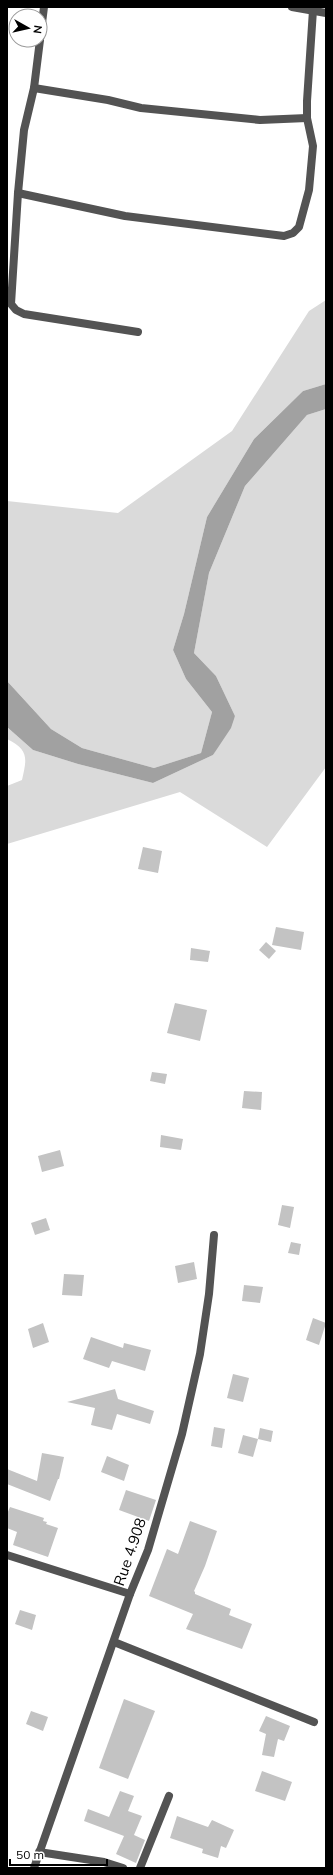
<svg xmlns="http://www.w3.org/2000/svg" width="333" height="1875" viewBox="0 0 333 1875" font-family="Mulish,sans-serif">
  <rect width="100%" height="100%" fill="#fff"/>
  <!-- green -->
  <g fill="#dadada">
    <polygon points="326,300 326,384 303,391 254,439 207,517 184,614 173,650 186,679 212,712 201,753 154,768 82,748 51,729 7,681 7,501 118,513 232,431 309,311"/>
    <path d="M326,409v358l-59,80 -87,-55 -173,52v-58l15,-6c5,-22 7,-30 -15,-41v-12l26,23 45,14 75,19 60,-28 22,-39 -19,-40 -22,-23 15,-80 36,-87 62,-71z"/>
  </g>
  <!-- water -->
  <polygon fill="#a1a1a1" points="326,384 326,409 307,415 245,486 209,573 194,653 216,676 235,716 231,728 213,755 153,783 78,764 33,750 7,727 7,681 51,729 82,748 154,768 201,753 212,712 186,679 173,650 184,614 207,517 254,439 303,391"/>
  <!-- building -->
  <g fill="#c3c3c3">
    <polygon points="143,847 162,851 158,873 138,869"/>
    <polygon points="276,927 304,932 301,950 272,945"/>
    <polygon points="266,942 276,951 269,959 259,950"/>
    <polygon points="191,948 210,951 208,962 190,960"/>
    <polygon points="175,1003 207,1010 200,1041 167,1033"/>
    <polygon points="152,1072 167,1074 165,1084 150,1081"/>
    <polygon points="244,1091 262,1092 261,1110 242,1108"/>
    <polygon points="161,1135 183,1139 181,1150 160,1147"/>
    <polygon points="60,1150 64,1166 42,1172 38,1156"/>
    <polygon points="282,1205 294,1207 290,1228 278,1225"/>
    <polygon points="46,1218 50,1230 35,1235 31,1223"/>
    <polygon points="291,1242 301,1244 299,1255 288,1253"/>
    <polygon points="194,1262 197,1279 178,1283 175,1266"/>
    <polygon points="64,1274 84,1275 82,1296 62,1295"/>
    <polygon points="244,1285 263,1287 260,1303 242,1301"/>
    <polygon points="313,1318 326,1323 319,1345 306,1340"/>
    <polygon points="43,1323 49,1342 33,1348 28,1329"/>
    <polygon points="91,1337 123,1348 124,1343 151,1350 145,1371 112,1361 109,1368 83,1359"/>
    <polygon points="233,1374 249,1378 243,1402 227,1398"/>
    <polygon points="115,1389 118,1399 154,1411 150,1424 117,1414 112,1430 91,1425 95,1408 67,1402"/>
    <polygon points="214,1427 225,1429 222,1448 211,1446"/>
    <polygon points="260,1428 273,1431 271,1442 258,1439"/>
    <polygon points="243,1435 258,1439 253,1457 238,1453"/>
    <polygon points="42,1453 64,1457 59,1479 58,1479 50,1501 7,1484 7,1469 37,1481"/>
    <polygon points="107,1456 129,1465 124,1481 101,1472"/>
    <polygon points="126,1490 156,1500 149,1521 119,1510"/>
    <polygon points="10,1507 44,1518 43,1521 47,1522 46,1524 58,1528 48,1557 13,1545 17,1532 7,1528 7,1514"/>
    <polygon points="190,1521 217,1531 205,1566 194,1591 195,1592 195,1594 231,1609 229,1615 252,1624 242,1649 186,1629 193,1614 149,1596 167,1549 178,1554"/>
    <polygon points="20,1610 36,1615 32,1630 15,1624"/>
    <polygon points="124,1699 155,1711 128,1779 99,1768"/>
    <polygon points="31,1711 48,1717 43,1731 26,1724"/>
    <polygon points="266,1716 290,1726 284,1741 278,1739 274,1757 262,1755 266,1734 259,1731"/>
    <polygon points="262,1771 292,1782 285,1801 255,1791"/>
    <polygon points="120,1791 134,1796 128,1811 142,1816 134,1835 145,1840 136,1863 116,1854 124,1836 84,1821 88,1809 109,1817"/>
    <polygon points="177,1816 208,1827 212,1820 234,1830 226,1848 221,1846 218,1858 202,1853 203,1849 170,1838"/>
  </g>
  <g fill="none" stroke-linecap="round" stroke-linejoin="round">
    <!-- street -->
    <g stroke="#535353" stroke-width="8">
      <polyline points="292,7 326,13"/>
      <polyline points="40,39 44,7"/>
      <polyline points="40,40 34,88 24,130 18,193 11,304 16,310 24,314 138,332"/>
      <polyline points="34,88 108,100 141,108 260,120 307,118"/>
      <polyline points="18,193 125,216 284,236 293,233 299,227 309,190 313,146 307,118 307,101 313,10"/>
      <polyline points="7,1555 130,1594"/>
      <polyline points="114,1642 314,1722"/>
      <polyline points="39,1852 104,1862 123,1868"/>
      <polyline points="34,1868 130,1594 148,1550 182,1434 200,1354 209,1294 214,1235"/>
      <polyline points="140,1868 169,1796"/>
    </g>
  </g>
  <g text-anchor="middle" stroke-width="3" stroke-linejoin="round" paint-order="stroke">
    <!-- street labels -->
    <g font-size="15" fill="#000" stroke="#fff">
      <text transform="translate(130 1552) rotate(-71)" y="5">Rue 4.908</text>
    </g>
  </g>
  <!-- border -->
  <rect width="333" height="1875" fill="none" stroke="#000000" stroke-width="16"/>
  <!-- north arrow -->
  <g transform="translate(28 28) rotate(98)"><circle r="19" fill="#ffffff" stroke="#999999"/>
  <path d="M0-3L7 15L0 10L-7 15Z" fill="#000000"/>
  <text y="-6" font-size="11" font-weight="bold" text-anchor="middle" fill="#000000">N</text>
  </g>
  <!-- scale -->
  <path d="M10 1859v6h97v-6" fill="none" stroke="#000000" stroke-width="2"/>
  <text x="16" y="1859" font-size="12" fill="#000000" stroke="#ffffff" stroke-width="3" paint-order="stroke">50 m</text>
</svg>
